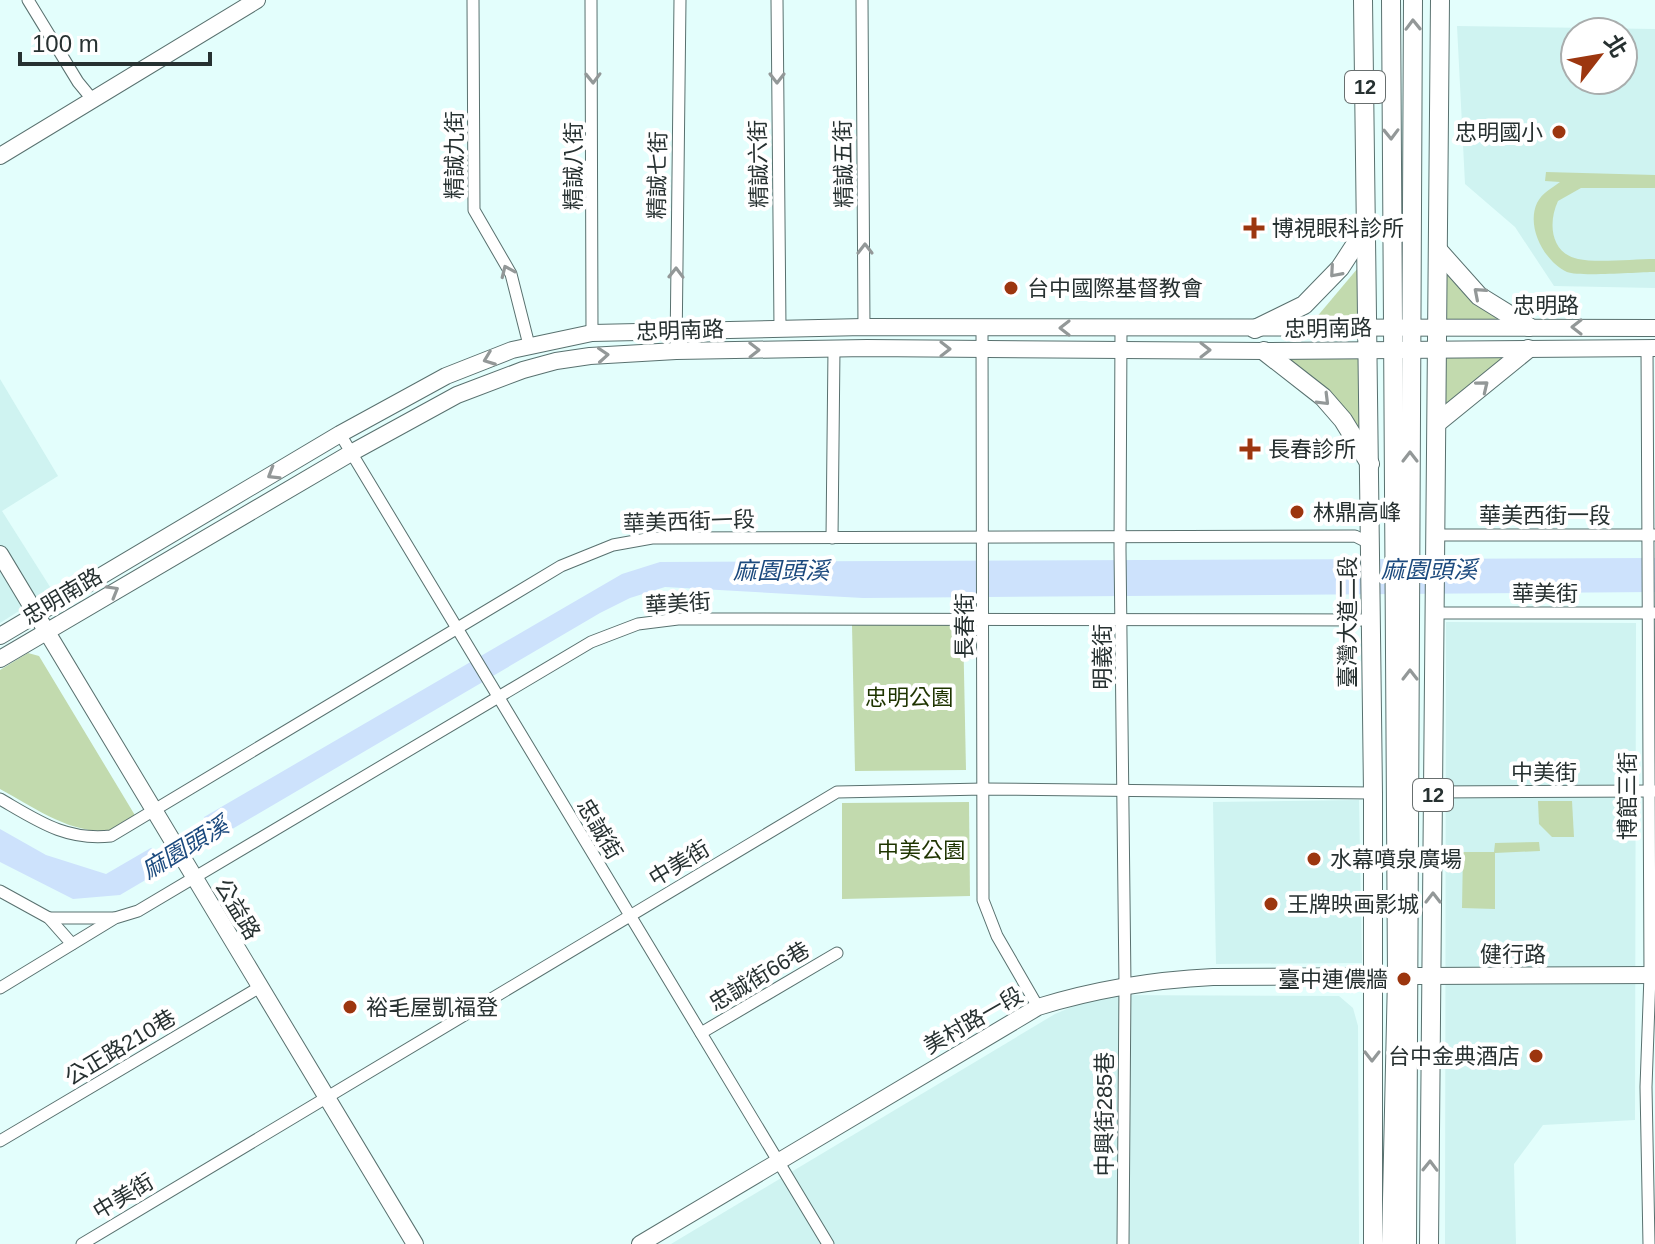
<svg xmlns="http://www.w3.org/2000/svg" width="1655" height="1244" viewBox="0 0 1655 1244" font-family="Helvetica,'Noto Sans TC',sans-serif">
  <rect width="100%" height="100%" fill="#e3fefc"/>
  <!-- built -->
  <g fill="#cff3f1" fill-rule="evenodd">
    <path d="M1457,26l198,3v259l-101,-2 -39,-59 -50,-43zM1575,32h48v48h-48z"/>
    <polygon points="0,379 58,476 2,511 52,590 0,623"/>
    <polygon points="1446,622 1636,623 1635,1120 1543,1125 1514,1164 1516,1244 1445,1244"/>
    <polygon points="1359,800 1362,963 1216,964 1213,802"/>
    <polygon points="1100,995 1339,996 1353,1008 1358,1026 1359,1244 671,1244 1055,1014"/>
  </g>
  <!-- green -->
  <g fill="#c2daae">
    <path d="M1546,172l109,3v13h-74l-23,13c-10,21 -8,52 20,58 18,4 56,0 77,0v13c-17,0 -75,5 -88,0 -23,-11 -41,-45 -30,-69 5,-10 15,-15 23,-21l-15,-1z"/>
    <polygon points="1443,242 1474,281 1519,322 1441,321"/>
    <polygon points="1363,262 1363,323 1310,325"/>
    <polygon points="1517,353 1440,416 1444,355"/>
    <polygon points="1275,355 1363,355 1367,451"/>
    <polygon points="963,624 966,770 855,771 852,625"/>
    <path d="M28,653l11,3 97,161c-9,5 -19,13 -29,14 -39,2 -75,-25 -107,-42v-119z"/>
    <polygon points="1538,801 1572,801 1574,837 1552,837 1539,824"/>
    <polygon points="969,802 970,896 842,899 842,803"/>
    <polygon points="1539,842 1540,851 1495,853 1495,909 1462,908 1463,852 1494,852 1495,843"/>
  </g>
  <!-- water -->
  <polygon fill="#cde2fc" points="1655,558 1655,592 863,598 665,587 630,598 600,613 120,895 73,899 0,862 0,829 46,855 106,874 622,574 660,562"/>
  <!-- pier -->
  <polygon fill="#e3fefc" points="202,814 219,842 166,872 149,844"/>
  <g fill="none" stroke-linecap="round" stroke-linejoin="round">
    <!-- street casing -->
    <g stroke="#59716f" stroke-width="13">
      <g id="street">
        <polyline points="28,0 78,82 92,99"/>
        <polyline points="473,0 474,210 511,274 529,345"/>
        <polyline points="591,0 592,333"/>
        <polyline points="777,0 780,328"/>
        <polyline points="862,0 864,327"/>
        <polyline points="982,328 983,900 997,936 1038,1007"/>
        <polyline points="1121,328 1120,550 1125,985 1123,1244"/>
        <polyline points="1647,348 1650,975 1646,1087 1649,1244"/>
        <polyline points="676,351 680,0"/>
        <polyline points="340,434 828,1244"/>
        <polyline points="1436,535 1655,535"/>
        <polyline points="832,538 834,349"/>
        <polyline points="1435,613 1654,613"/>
        <polyline points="1433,792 1655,791"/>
        <path d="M0,799c38,22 66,42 111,37l450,-270 52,-21 39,-7 703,-2 16,8"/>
        <polyline points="0,891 49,918 72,944"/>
        <polyline points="49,918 114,918"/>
        <polyline points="0,988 115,918 138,911 591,642 638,624 678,619 1371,620"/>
        <polyline points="701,1033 837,953"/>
        <polyline points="0,1141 260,987"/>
        <polyline points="82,1244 837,792 984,789 1373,793"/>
      </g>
    </g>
    <!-- secondary casing -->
    <g stroke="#59716f" stroke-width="18">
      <g id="secondary">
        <polyline points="0,156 257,0"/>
        <polyline points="0,554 415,1244"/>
        <polyline points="0,636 340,434 446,376 512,350 592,333 864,327 1655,328"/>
        <polyline points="0,659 351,453 457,395 523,370 556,361 590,356 676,351 867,348 1264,351 1655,348"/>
        <path d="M640,1244l398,-237c58,-18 114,-27 175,-30l442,-2"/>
      </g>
    </g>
    <!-- primary casing -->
    <g stroke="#59716f" stroke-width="20">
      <g id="primary">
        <polyline points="1363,0 1373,793 1373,1244"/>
        <polyline points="1391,0 1397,977 1391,1244"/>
        <polyline points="1438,250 1479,296 1529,327"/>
        <polyline points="1255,329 1304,305 1340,268 1355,245 1358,224"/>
        <polyline points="1264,351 1323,397 1343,420 1370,464"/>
        <polyline points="1437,423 1528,349"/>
        <polyline points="1407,1244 1413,0"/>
        <polyline points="1429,1244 1440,0"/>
      </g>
    </g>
    <!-- street -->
    <use href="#street" stroke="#fff" stroke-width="11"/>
    <!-- secondary -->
    <use href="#secondary" stroke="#fff" stroke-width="16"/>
    <!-- primary -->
    <use href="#primary" stroke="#fff" stroke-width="18"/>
  </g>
  <!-- one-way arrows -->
  <defs><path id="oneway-chevron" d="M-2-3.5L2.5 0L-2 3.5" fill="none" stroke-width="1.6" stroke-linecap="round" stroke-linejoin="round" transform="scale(2)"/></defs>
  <g stroke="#939898">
    <use href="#oneway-chevron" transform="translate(1413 25) rotate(-91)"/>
    <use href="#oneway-chevron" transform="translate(593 78) rotate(89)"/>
    <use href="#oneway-chevron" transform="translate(777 78) rotate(90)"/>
    <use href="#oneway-chevron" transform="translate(1391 134) rotate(89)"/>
    <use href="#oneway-chevron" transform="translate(865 249) rotate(-90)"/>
    <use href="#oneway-chevron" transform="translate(507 271) rotate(-114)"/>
    <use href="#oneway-chevron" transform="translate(1335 272) rotate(131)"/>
    <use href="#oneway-chevron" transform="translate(676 273) rotate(-89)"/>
    <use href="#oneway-chevron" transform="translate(1479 293) rotate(-139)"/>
    <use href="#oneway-chevron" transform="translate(1577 327) rotate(-180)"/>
    <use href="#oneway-chevron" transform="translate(1065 328) rotate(180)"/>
    <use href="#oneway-chevron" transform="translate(945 349)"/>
    <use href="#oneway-chevron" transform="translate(754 350) rotate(-1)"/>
    <use href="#oneway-chevron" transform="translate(1205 350)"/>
    <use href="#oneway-chevron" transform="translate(603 355) rotate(-4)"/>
    <use href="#oneway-chevron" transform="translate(489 359) rotate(159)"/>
    <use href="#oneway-chevron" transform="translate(1483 386) rotate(-39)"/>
    <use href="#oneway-chevron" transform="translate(1324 400) rotate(45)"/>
    <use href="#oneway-chevron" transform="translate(1410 457) rotate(-90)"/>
    <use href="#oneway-chevron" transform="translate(273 474) rotate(149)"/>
    <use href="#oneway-chevron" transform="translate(113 591) rotate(-30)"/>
    <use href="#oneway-chevron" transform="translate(1410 675) rotate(-90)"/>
    <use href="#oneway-chevron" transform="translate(1433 898) rotate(-90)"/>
    <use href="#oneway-chevron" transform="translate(1372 1056) rotate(90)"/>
    <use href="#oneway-chevron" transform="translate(1430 1166) rotate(-89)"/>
  </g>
  <!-- markers -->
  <g fill="#9c360f" stroke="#fff" stroke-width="3">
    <circle cx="1559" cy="132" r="8"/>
    <path d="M1250 216h8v8h8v8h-8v8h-8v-8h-8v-8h8z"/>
    <circle cx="1011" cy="288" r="8"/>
    <path d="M1246 437h8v8h8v8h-8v8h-8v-8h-8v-8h8z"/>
    <circle cx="1297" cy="512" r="8"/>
    <circle cx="1314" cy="859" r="8"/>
    <circle cx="1271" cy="904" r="8"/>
    <circle cx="1404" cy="979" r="8"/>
    <circle cx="350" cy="1007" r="8"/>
    <circle cx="1536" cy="1056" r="8"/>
  </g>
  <g text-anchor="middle" stroke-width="8" stroke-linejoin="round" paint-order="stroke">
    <!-- shield labels -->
    <g fill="#fff" stroke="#686f6f" stroke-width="2">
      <rect x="1345" y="71" width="40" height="32" rx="6"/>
      <rect x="1413" y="779" width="40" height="32" rx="6"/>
    </g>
    <g font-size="20" font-weight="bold" fill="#273131">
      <text x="1365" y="94">12</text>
      <text x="1433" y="802">12</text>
    </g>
    <!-- poi labels -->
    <g font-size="22" fill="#273131" stroke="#fff" text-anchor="start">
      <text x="1543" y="140" text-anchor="end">忠明國小</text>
      <text x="1272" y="236">博視眼科診所</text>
      <text x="1027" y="296">台中國際基督教會</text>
      <text x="1268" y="457">長春診所</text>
      <text x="1313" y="520">林鼎高峰</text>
      <text x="1330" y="867">水幕噴泉廣場</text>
      <text x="1287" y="912">王牌映画影城</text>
      <text x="1388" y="987" text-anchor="end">臺中連儂牆</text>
      <text x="366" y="1015">裕毛屋凱福登</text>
      <text x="1520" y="1064" text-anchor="end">台中金典酒店</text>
    </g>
    <!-- street labels -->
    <g font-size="22" fill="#273131" stroke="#fff">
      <text transform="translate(454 155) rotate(-90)" y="8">精誠九街</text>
      <text transform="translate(758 164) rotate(-91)" y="8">精誠六街</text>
      <text transform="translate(843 164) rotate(-91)" y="8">精誠五街</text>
      <text transform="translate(573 166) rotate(-90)" y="8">精誠八街</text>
      <text transform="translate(657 175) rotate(-89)" y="8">精誠七街</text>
      <text x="1546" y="313">忠明路</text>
      <text transform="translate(1328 328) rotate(-1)" y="8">忠明南路</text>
      <text transform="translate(680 330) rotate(-2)" y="8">忠明南路</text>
      <text x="1545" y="523">華美西街一段</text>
      <text transform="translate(689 521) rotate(-2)" y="8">華美西街一段</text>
      <text x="1545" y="601">華美街</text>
      <text transform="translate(62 596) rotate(-31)" y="8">忠明南路</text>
      <text transform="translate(678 603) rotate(-4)" y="8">華美街</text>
      <text transform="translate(1347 622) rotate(-90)" y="8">臺灣大道二段</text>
      <text transform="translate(964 626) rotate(-90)" y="8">長春街</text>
      <text transform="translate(1102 657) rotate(-90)" y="8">明義街</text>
      <text x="1544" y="780">中美街</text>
      <text transform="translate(1627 796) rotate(-90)" y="8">博館三街</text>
      <text transform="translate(600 829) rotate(59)" y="8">忠誠街</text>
      <text transform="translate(679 863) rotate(-31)" y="8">中美街</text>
      <text transform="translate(238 909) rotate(59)" y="8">公益路</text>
      <text x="1513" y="962">健行路</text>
      <text transform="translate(759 976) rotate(-31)" y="8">忠誠街66巷</text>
      <text transform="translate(973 1020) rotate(-30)" y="8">美村路一段</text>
      <text transform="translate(120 1047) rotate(-31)" y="8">公正路210巷</text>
      <text transform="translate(1104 1114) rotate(-90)" y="8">中興街285巷</text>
      <text transform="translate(123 1196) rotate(-31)" y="8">中美街</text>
    </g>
    <!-- park labels -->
    <g font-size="22" fill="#1e3400" stroke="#fff">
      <text x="909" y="705">忠明公園</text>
      <text x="921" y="858">中美公園</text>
    </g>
    <!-- water labels -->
    <g font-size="24" font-style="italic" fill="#1c4a7e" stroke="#fff">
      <text x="1429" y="578">麻園頭溪</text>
      <text x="781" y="579">麻園頭溪</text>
      <text transform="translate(185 848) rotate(-31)" y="8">麻園頭溪</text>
    </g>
  </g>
  <!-- north arrow -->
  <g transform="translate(1599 56) rotate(59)"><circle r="38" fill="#ffffff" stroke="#a9adad" stroke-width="2"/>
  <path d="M0-6L14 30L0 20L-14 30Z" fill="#9c360f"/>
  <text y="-12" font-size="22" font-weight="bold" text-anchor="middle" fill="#273131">北</text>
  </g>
  <!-- scale -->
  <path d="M20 52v12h190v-12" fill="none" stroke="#273131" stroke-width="4"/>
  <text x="32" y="52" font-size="24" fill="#273131" stroke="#ffffff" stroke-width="6" paint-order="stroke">100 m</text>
</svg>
